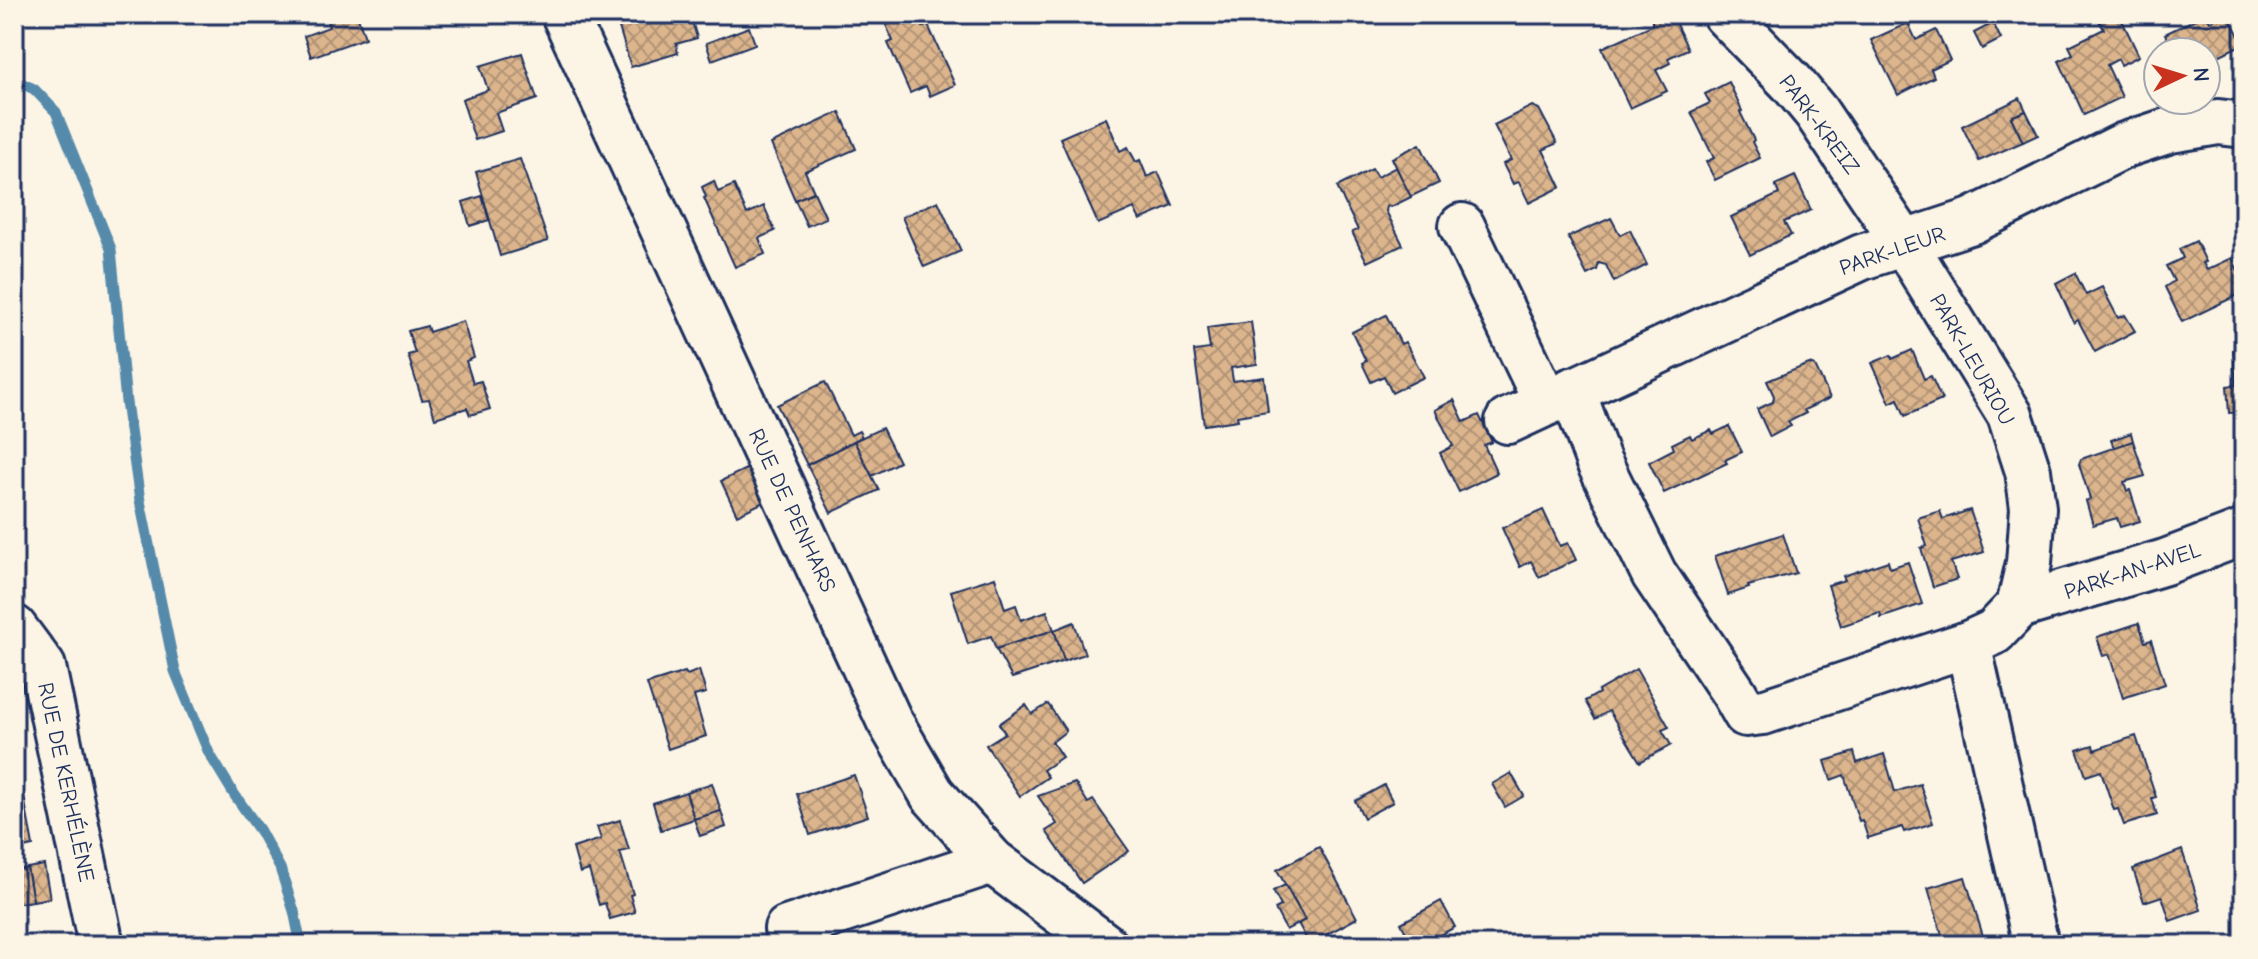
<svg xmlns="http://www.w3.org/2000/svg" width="2258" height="959" viewBox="0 0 2258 959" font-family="'Comic Neue',sans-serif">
  <defs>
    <pattern id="building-cross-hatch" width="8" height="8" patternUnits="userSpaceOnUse" patternTransform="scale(2)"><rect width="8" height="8" fill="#dcb58d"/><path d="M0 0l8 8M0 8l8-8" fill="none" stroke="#b29476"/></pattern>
  </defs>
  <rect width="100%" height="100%" fill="#fcf5e5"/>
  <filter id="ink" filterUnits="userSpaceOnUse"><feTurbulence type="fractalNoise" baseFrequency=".0125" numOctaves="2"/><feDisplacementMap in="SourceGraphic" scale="16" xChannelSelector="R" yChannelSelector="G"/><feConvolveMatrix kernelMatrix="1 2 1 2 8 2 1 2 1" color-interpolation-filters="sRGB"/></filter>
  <g filter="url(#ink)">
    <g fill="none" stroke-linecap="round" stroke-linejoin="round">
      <!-- stream -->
      <polyline stroke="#568aab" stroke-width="11" points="14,80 34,89 56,112 111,249 126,402 140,501 175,671 209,753 234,794 260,831 280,868 294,911 301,945"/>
    </g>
    <!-- building -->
    <g fill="url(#building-cross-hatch)" stroke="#1b2f5e" stroke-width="2">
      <polygon points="325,14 357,14 365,38 311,57 304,36 329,27"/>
      <polygon points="615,14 690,14 697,38 676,44 678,53 631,67"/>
      <polygon points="911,14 917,14 923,27 928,25 955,85 930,96 926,86 910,93 888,43 893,41 886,25"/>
      <polygon points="1661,14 1671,14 1688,49 1668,58 1670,63 1656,70 1667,91 1630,108 1602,48 1652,25 1652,18"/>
      <polygon points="2113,14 2119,14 2139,56 2121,65 2118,59 2107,65 2122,97 2084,115 2059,61 2073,54 2069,46 2104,29 2099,21"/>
      <polygon points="2206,14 2210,21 2228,14 2243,44 2208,61 2206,52 2168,52 2163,41 2168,39 2165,34"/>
      <polygon points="1908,23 1916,40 1936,30 1950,60 1931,69 1934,77 1898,95 1871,40"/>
      <polygon points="1993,23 2001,39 1982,49 1974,33"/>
      <polygon points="749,27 755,44 712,60 706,43"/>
      <polygon points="522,53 537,99 496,113 502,131 475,140 462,99 488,90 480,66"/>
      <polygon points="1729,82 1742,111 1740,112 1754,140 1752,142 1760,158 1715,180 1706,162 1714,158 1691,112 1710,103 1705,94"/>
      <polygon points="2020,98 2026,111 2011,117 2023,142 1979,161 1962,126"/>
      <polygon points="1532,106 1539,109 1557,143 1543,150 1561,187 1529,203 1519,182 1513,184 1503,164 1511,160 1494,125"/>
      <polygon points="2026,111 2038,135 2023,142 2011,117"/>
      <polygon points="840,112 856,149 805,171 814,192 795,200 771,144"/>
      <polygon points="1106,118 1120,151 1128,147 1136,162 1140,160 1147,177 1158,172 1173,206 1140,220 1134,208 1098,224 1060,138"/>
      <polygon points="1420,144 1439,183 1410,197 1392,158"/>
      <polygon points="520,159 548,241 500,256 476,172"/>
      <polygon points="1396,167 1411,197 1391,207 1387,206 1386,211 1403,245 1367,262 1352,232 1358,230 1337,187 1372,169 1377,177"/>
      <polygon points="1795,176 1811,210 1784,222 1791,235 1750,255 1731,217 1779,194 1775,185"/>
      <polygon points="714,181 718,192 734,185 747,214 764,206 775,231 759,238 765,254 735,267 704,198 706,197 702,187"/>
      <polygon points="814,192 826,218 807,226 795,200"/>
      <polygon points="482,196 489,220 470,226 463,202"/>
      <polygon points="938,201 961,251 924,267 902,217"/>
      <polygon points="1611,218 1620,235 1630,230 1647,265 1614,282 1606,265 1599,263 1597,270 1587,275 1568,237"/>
      <polygon points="2196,241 2206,262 2203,263 2207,270 2232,258 2244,283 2244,292 2182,322 2165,287 2174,281 2166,266 2183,258 2179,249"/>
      <polygon points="2075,273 2086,295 2102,287 2118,318 2125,315 2135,331 2095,352 2078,320 2074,323 2056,283"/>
      <polygon points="1386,315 1401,344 1405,342 1424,377 1392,393 1384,376 1371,382 1362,363 1366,361 1352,332"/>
      <polygon points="463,321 474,358 466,361 473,383 481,381 490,409 470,415 467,408 435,418 429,399 422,400 408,355 415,353 408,331 427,326 429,332"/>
      <polygon points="1251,322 1257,364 1231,368 1233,381 1264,377 1268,411 1237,416 1238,420 1204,425 1194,351 1210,349 1207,328"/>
      <polygon points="2244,342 2244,412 2229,413 2227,386 2236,385 2233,350"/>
      <polygon points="1912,350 1924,379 1931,376 1942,400 1905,416 1898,399 1890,403 1872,363 1891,355 1892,359"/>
      <polygon points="1809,364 1815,366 1830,398 1804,410 1806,413 1788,422 1791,426 1770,437 1757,409 1773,402 1774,396 1767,381"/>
      <polygon points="825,382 851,435 859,431 862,437 807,465 777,405"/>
      <polygon points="1454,400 1464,422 1479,415 1492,442 1484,445 1497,473 1459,492 1440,453 1453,446 1435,410"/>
      <polygon points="1729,426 1742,452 1725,460 1727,463 1664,493 1649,462 1674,449 1672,444 1690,435 1692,439 1711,430 1713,434"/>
      <polygon points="882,428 899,462 872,476 854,441"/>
      <polygon points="2131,433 2133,441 2114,448 2111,440"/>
      <polygon points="854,441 879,490 831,513 807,465"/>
      <polygon points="2133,441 2145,476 2124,482 2127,491 2130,490 2140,521 2120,527 2117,518 2093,525 2086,501 2090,499 2079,464 2081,459"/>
      <polygon points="752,466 768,500 737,515 721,481"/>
      <polygon points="1543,510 1560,546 1568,543 1576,560 1539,577 1531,561 1520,567 1502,528"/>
      <polygon points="1970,510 1984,552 1951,562 1957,579 1933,587 1921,548 1927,546 1918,518 1940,511 1943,519"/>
      <polygon points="1783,534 1796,573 1748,586 1749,588 1728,595 1715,556"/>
      <polygon points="1888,561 1890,568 1908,562 1922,604 1881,618 1880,613 1841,626 1828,585 1845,580 1843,576"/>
      <polygon points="2244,572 2244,635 2237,636 2234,573"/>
      <polygon points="995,577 1005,609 1016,605 1021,620 1047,611 1054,630 996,649 991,636 968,644 951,591"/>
      <polygon points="1074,622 1085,654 1064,661 1054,630"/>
      <polygon points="2139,623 2145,642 2151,640 2165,684 2123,698 2109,654 2103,656 2097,637"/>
      <polygon points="1054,630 1064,661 1012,678 996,649"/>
      <polygon points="1636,669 1669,727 1662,730 1671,745 1640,762 1609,711 1595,719 1585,701 1599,693 1598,691"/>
      <polygon points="699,670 706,693 694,696 706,736 668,749 647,684 685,672 687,675"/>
      <polygon points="1048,704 1066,731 1052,742 1062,757 1043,770 1048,777 1020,796 986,745 1005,733 999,724 1026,705 1032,714"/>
      <polygon points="2136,736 2156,797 2152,798 2157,815 2124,825 2118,809 2114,810 2101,771 2086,776 2077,750 2093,745 2094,750"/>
      <polygon points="1854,752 1857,763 1884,754 1895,792 1920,784 1933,823 1904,832 1902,827 1868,838 1862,820 1859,821 1844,775 1831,780 1825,761"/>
      <polygon points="18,764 33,846 14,850 14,765"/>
      <polygon points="1511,773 1524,796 1505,807 1492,784"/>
      <polygon points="854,775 868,816 810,835 797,794"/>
      <polygon points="712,783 721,811 694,819 686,792"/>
      <polygon points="1075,783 1088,803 1093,800 1129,851 1082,883 1046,831 1057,824 1038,796"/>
      <polygon points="1384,785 1393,802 1364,818 1355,801"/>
      <polygon points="686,792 694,819 661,830 653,803"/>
      <polygon points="721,811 726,827 700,836 694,819"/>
      <polygon points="620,820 629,850 620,852 633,894 630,895 635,912 610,919 605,903 599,905 589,870 580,873 573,848 601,839 597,827"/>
      <polygon points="1319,847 1357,918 1309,944 1298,923 1305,920 1277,870"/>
      <polygon points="2182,850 2201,910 2170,921 2162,896 2144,902 2133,869"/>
      <polygon points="44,865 50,898 33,901 27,868"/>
      <polygon points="27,868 33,901 14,904 14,871"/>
      <polygon points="1965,877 1983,936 1954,945 1945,945 1928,888"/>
      <polygon points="1285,885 1305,920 1286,930 1275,909 1281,906 1273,891"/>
      <polygon points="1441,901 1455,927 1422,945 1412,945 1401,923"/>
    </g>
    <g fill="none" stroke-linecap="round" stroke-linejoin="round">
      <!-- minor casing -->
      <g stroke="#1b2f5e" stroke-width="50">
        <g id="minor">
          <polyline points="564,14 889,720 932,794 992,861 1104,945"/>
          <polyline points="1462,226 1546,402"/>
          <polyline points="1572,390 1598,460 1654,574 1734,693 1746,714 1763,712 1968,644 1994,632 2019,606 2029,563 2033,508 2028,471 2010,415 1904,243 1816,112 1792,83 1725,14"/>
          <polyline points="1508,421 1862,257 1972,221 2125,145 2170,130 2218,122 2244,125"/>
          <polyline points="2019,606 2165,562 2244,532"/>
          <polyline points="14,628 43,667 101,945"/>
          <polyline points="1968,644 2036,945"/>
          <polyline points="792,945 787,929 992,861"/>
        </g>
      </g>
      <!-- minor -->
      <use href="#minor" stroke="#fcf5e5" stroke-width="44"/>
    </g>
  </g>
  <g text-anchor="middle" stroke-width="7" stroke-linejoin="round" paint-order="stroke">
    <!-- street labels -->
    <g font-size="22" fill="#1b2f5e" stroke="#fcf5e5">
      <text transform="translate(1820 124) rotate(53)" y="8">PARK-KREIZ</text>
      <text transform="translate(1892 250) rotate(-19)" y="8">PARK-LEUR</text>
      <text transform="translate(1973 359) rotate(60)" y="8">PARK-LEURIOU</text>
      <text transform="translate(793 510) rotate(65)" y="8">RUE DE PENHARS</text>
      <text transform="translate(2132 570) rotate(-18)" y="8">PARK-AN-AVEL</text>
      <text transform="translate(67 782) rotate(78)" y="8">RUE DE KERHÉLÈNE</text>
    </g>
  </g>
  <!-- margin -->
  <rect width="2258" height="959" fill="none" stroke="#fcf5e5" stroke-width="48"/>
  <rect x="24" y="24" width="2210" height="911" fill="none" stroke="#1b2f5e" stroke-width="3" filter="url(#ink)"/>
  <!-- north arrow -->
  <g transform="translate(2182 76) rotate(86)"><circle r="38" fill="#fcf5e5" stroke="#a2a6af" stroke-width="2"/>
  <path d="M0-6L14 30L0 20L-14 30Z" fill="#c8321e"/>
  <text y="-12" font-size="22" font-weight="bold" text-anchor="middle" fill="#1b2f5e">N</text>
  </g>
</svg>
